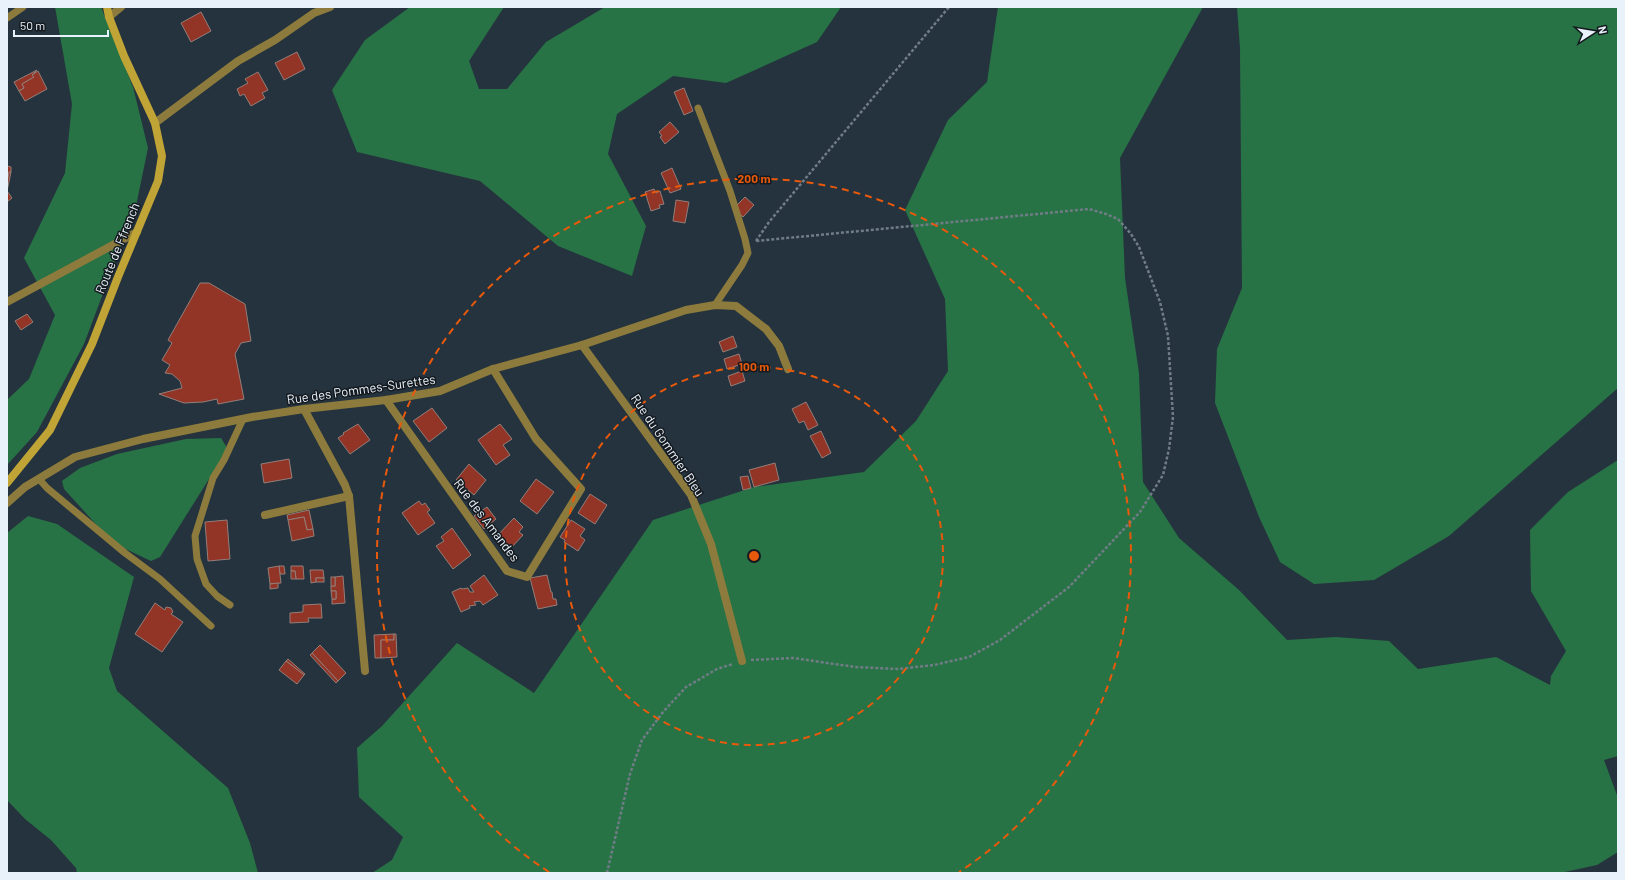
<svg xmlns="http://www.w3.org/2000/svg" width="1625" height="880" viewBox="0 0 1625 880" font-family="Barlow,sans-serif">
  <rect width="100%" height="100%" fill="#25333e"/>
  <!-- forest -->
  <g fill="#287345">
    <polygon points="55,7 101,7 133,87 148,148 136,206 84,344 37,432 7,465 7,400 29,379 55,315 24,258 65,173 72,104"/>
    <polygon points="410,7 504,7 469,61 479,89 507,89 546,42 605,7 841,7 817,42 726,83 673,76 617,114 608,154 646,226 632,276 558,246 480,181 357,152 332,90 365,40"/>
    <polygon points="998,7 1203,7 1120,158 1125,278 1139,373 1143,482 1179,538 1239,590 1287,640 1336,637 1389,641 1418,669 1496,657 1550,685 1551,676 1566,651 1531,591 1530,530 1568,492 1618,460 1618,756 1604,760 1618,798 1618,852 1597,865 1560,873 372,873 392,860 403,837 359,797 357,748 382,726 457,643 534,693 653,520 754,487 864,472 916,421 948,371 945,299 905,210 948,120 987,82"/>
    <polygon points="1237,7 1618,7 1618,388 1449,536 1374,580 1314,584 1280,562 1259,517 1215,403 1217,349 1242,288 1240,48"/>
    <polygon points="221,438 226,446 226,452 160,557 151,561 113,543 64,489 62,481 80,468 117,454 186,439"/>
    <polygon points="28,516 57,524 134,577 109,668 117,691 228,788 250,843 258,873 77,873 76,868 51,840 25,819 7,800 7,533"/>
  </g>
  <!-- building -->
  <g fill="#923426" stroke="#947e79">
    <polygon points="201,12 211,31 191,42 181,23"/>
    <polygon points="297,52 305,69 284,80 275,63"/>
    <polygon points="37,70 32,75 34,77 22,84 24,88 19,91 14,82"/>
    <polygon points="38,71 47,89 25,101 19,91 24,88 22,84 34,77 32,75"/>
    <polygon points="258,72 268,90 262,93 265,98 251,106 244,94 240,96 237,89 248,83 245,79"/>
    <polygon points="684,88 693,111 684,115 674,92"/>
    <polygon points="670,122 679,132 665,144 660,137 662,136 659,132"/>
    <polygon points="7,166 11,167 11,172 9,172 7,183"/>
    <polygon points="672,168 681,189 670,193 661,173"/>
    <polygon points="9,172 11,172 7,191 7,183"/>
    <polygon points="654,189 656,193 660,191 664,204 659,205 660,208 651,211 645,192"/>
    <polygon points="7,191 12,198 7,202"/>
    <polygon points="745,197 754,205 743,217 734,208"/>
    <polygon points="676,200 689,202 685,223 673,221"/>
    <polygon points="200,283 209,283 245,304 251,341 241,343 235,354 244,399 218,404 217,399 203,402 184,403 159,394 182,388 180,381 172,374 165,373 170,365 162,360 172,343 168,340"/>
    <polygon points="27,314 33,322 21,330 15,321"/>
    <polygon points="733,336 737,347 723,352 719,342"/>
    <polygon points="739,354 742,364 727,369 724,359"/>
    <polygon points="742,371 745,381 731,386 728,376"/>
    <polygon points="806,402 818,425 808,430 804,421 799,423 792,409"/>
    <polygon points="432,408 447,428 429,442 413,421"/>
    <polygon points="358,424 370,440 350,454 338,438 344,434 343,433"/>
    <polygon points="500,424 512,439 503,445 510,455 496,465 478,440"/>
    <polygon points="821,431 831,453 822,458 810,436"/>
    <polygon points="289,459 292,478 264,483 261,464"/>
    <polygon points="775,463 779,480 754,487 749,470"/>
    <polygon points="469,464 486,480 474,495 456,480"/>
    <polygon points="748,476 751,488 743,490 740,477"/>
    <polygon points="536,479 554,492 537,514 520,501"/>
    <polygon points="590,494 607,505 595,524 578,513"/>
    <polygon points="419,501 422,505 425,503 430,510 427,512 435,523 418,535 402,513"/>
    <polygon points="487,507 496,519 484,529 474,516"/>
    <polygon points="309,510 313,529 307,530 304,517 288,520 287,515"/>
    <polygon points="304,517 307,530 313,529 314,536 292,541 288,520"/>
    <polygon points="514,518 523,527 519,532 523,535 511,548 498,535"/>
    <polygon points="227,520 230,559 208,561 205,522"/>
    <polygon points="571,520 585,529 580,536 585,540 578,551 564,542 565,540 560,537"/>
    <polygon points="452,528 471,555 453,569 436,546 444,541 441,537"/>
    <polygon points="279,566 284,566 285,574 280,574"/>
    <polygon points="279,566 281,583 270,584 268,568"/>
    <polygon points="291,566 303,566 304,579 296,579 295,571 291,571"/>
    <polygon points="310,570 323,570 324,578 316,578 316,582 311,583"/>
    <polygon points="291,571 295,571 296,579 291,579"/>
    <polygon points="484,575 498,595 483,605 480,601 474,602 476,605 469,606 470,608 461,612 452,592 461,588 462,589 468,588 470,592 474,592 470,586"/>
    <polygon points="547,575 551,592 552,592 553,599 556,599 557,605 538,609 530,578"/>
    <polygon points="343,576 345,603 332,604 332,599 336,599 336,591 331,591 331,586 335,586 335,577"/>
    <rect x="331" y="577" width="4" height="9"/>
    <rect x="316" y="578" width="8" height="4"/>
    <polygon points="278,583 278,588 270,589 270,584"/>
    <polygon points="331,591 336,591 336,599 332,599"/>
    <polygon points="155,603 165,610 166,607 171,608 173,612 171,614 183,622 162,652 135,634"/>
    <polygon points="321,604 322,618 308,618 309,622 290,623 290,613 303,612 303,605"/>
    <polygon points="394,634 394,640 381,640 381,658 375,658 374,635"/>
    <polygon points="394,634 396,634 397,657 381,658 381,640 394,640"/>
    <polygon points="320,645 346,673 338,681 312,653"/>
    <polygon points="312,653 338,681 336,683 310,655"/>
    <polygon points="288,659 305,674 304,675 286,661"/>
    <polygon points="286,661 304,675 297,684 279,670"/>
  </g>
  <g fill="none" stroke-linecap="round" stroke-linejoin="round">
    <!-- path -->
    <g stroke="#707c86" stroke-width="2.5" stroke-dasharray="3 2" stroke-linecap="butt">
      <polyline points="756,241 769,222 949,7"/>
      <polyline points="751,660 793,658 855,667 898,669 934,665 969,657 1000,640 1069,587 1140,512 1163,475 1169,449 1173,417 1168,336 1160,302 1139,247 1131,234 1118,219 1106,214 1089,209 756,241"/>
      <polyline points="607,873 630,774 642,740 663,712 686,687 717,669 733,664"/>
    </g>
    <!-- service -->
    <g stroke="#8c7b3c" stroke-width="7">
      <polyline points="7,18 23,7"/>
      <polyline points="698,108 730,191 745,239 748,253 742,265 715,305"/>
      <polyline points="39,479 47,488 125,553 160,579 211,626"/>
      <polyline points="230,605 217,596 206,584 197,559 195,536 213,478 224,460 243,419"/>
    </g>
    <!-- minor -->
    <g stroke="#8c7b3c" stroke-width="8">
      <polyline points="109,17 121,7"/>
      <polyline points="155,123 238,61 275,40 314,13 330,7"/>
      <polyline points="7,302 137,232"/>
      <polyline points="582,345 691,495 711,544 742,661"/>
      <polyline points="386,400 507,571 527,577 581,489 536,439 493,369"/>
      <polyline points="304,409 345,485 349,496 365,671"/>
      <polyline points="7,503 25,487 75,457 143,439 252,417 304,409 386,400 440,391 493,369 582,345 686,310 715,305 736,306 766,329 779,346 788,369"/>
      <polyline points="265,515 349,496"/>
    </g>
    <!-- secondary -->
    <polyline stroke="#c0a436" stroke-width="8" points="7,483 50,430 92,344 118,277 158,181 162,156 155,123 124,56 109,17 107,7"/>
  </g>
  <!-- distance rings -->
  <g fill="none" stroke="#e8590c" stroke-width="2" stroke-dasharray="7 5">
    <circle cx="754" cy="556" r="189"/>
    <path d="M549 872A377 377 0 1 1 959 872"/>
  </g>
  <g text-anchor="middle" stroke-width="3" stroke-linejoin="round" paint-order="stroke">
    <!-- street labels -->
    <g font-size="13" fill="#e9f2fa" stroke="#141a1f">
      <text transform="translate(117 248) rotate(-68)" y="5">Route de Ffrench</text>
      <text transform="translate(361 389) rotate(-8)" y="5">Rue des Pommes-Surettes</text>
      <text transform="translate(668 445) rotate(56)" y="5">Rue du Gommier Bleu</text>
      <text transform="translate(487 520) rotate(53)" y="5">Rue des Amandes</text>
    </g>
  </g>
  <circle cx="754" cy="556" r="6" fill="#e8590c" stroke="#141a1f" stroke-width="2"/>
  <g font-size="12" text-anchor="middle" font-weight="bold" fill="#e8590c" stroke="#141a1f" stroke-width="3" stroke-linejoin="round" paint-order="stroke">
    <text x="754" y="183">200 m</text>
    <text x="754" y="371">100 m</text>
  </g>
  <!-- border -->
  <rect width="1625" height="880" fill="none" stroke="#e9f2fa" stroke-width="16"/>
  <!-- north arrow -->
  <g transform="translate(1593 32) rotate(78)" stroke="#141a1f" stroke-width="3" paint-order="stroke">
  <path d="M0-3L7 15L0 10L-7 15Z" fill="#e9f2fa"/>
  <text y="-6" font-size="11" font-weight="bold" text-anchor="middle" fill="#e9f2fa">N</text>
  </g>
  <!-- scale -->
  <path d="M14 30v6h94v-6" fill="none" stroke="#e9f2fa" stroke-width="2"/>
  <text x="20" y="30" font-size="12" fill="#e9f2fa" stroke="#141a1f" stroke-width="3" paint-order="stroke">50 m</text>
</svg>
